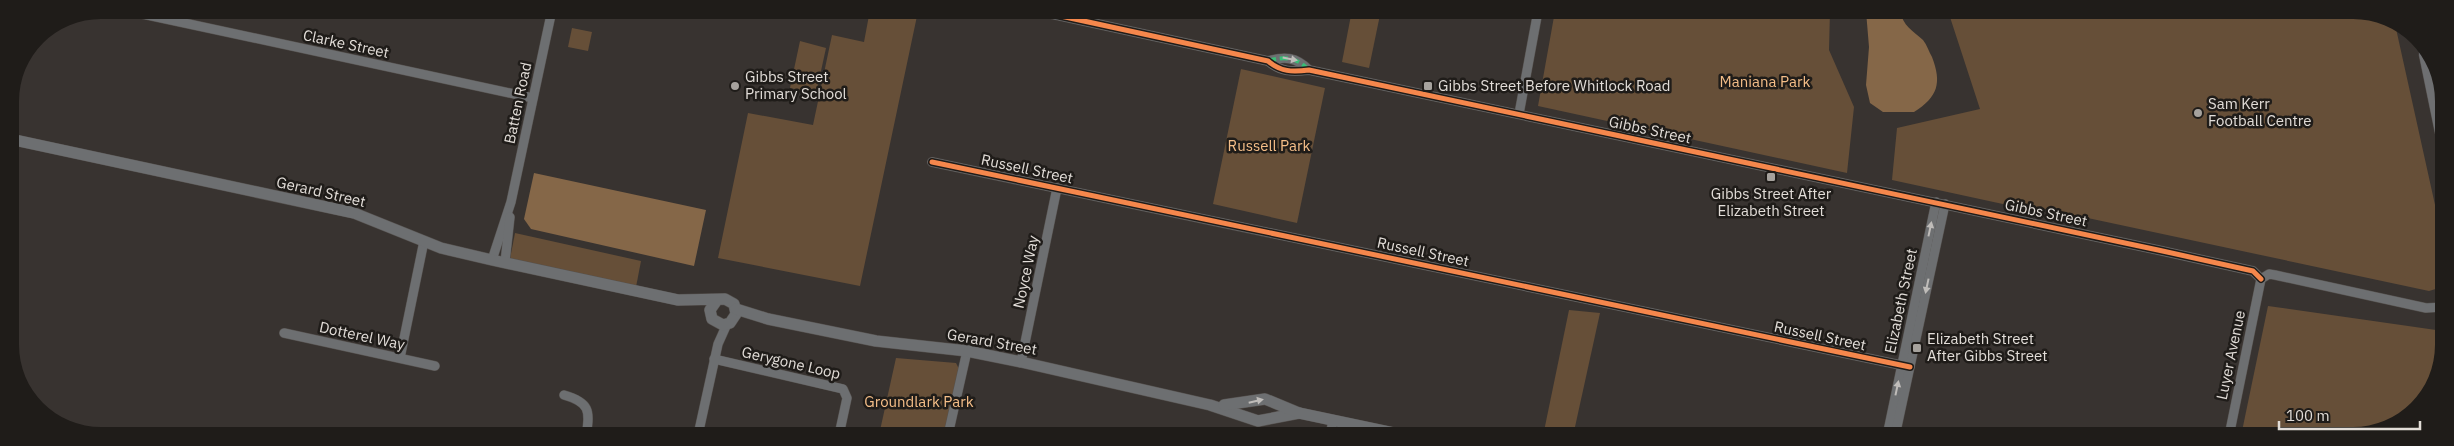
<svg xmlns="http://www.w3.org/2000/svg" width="2454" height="446" viewBox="0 0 2454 446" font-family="'IBM Plex Sans',sans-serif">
  <rect width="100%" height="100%" fill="#383330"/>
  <!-- green -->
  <g fill="#664f38">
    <polygon points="870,10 890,10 917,16 860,286 718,258 748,113 813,125 832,35 864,42"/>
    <polygon points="1352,10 1381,10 1369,68 1342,62"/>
    <polygon points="1555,11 1830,11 1829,50 1854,107 1847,173 1538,106"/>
    <polygon points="1948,11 2366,11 2395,24 2443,241 2443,281 2439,288 2429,291 2041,208 2040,212 1892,180 1897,128 1980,109"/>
    <polygon points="572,28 592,32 588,51 568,47"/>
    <polygon points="800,41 826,48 816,94 790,88"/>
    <polygon points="1241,69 1325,88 1297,223 1213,204"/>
    <polygon points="515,233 641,261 636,287 510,259"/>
    <polygon points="2268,306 2443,331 2443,358 2413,413 2359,436 2241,436"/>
    <polygon points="1569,310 1600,313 1573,436 1543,436"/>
    <polygon points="896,358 956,363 959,369 945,435 879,435"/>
  </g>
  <!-- water -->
  <g fill="#856748">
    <path d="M1866,11h34c3,15 13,20 23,29 4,5 6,12 9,17 10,26 6,40 -18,55h-31l-13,-9 -4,-18 3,-38z"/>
    <polygon points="534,173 706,210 694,266 531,229 524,219"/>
  </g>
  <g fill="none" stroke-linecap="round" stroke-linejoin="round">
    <!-- minor casing -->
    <g stroke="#56524f" stroke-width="10">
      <g id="minor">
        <polyline points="124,10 533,98"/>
        <path d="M1033,10l235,51c13,11 24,11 41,9l849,180 95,21 8,8"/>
        <path d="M1268,61c17,-5 28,-4 41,9"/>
        <polyline points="1519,114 1538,11"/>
        <polyline points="932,162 1910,367"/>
        <polyline points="492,260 511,202 552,10"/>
        <polyline points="505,262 510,217"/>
        <polyline points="2261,279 2269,274 2275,275 2426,308 2443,307"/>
        <polyline points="284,333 435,366"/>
        <polyline points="400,358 424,241"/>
        <polyline points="714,359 843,389 847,398 839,435"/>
        <polyline points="1021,362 1057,188"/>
        <path d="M564,395c25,7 27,16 22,40"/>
        <polyline points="698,435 718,344 727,324"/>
        <polyline points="948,435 967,351"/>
        <polyline points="1330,436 1333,420"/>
        <polyline points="1887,436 1936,202"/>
        <polyline points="1895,436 1945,204"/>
        <polyline points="2229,436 2261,279"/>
      </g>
    </g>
    <!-- tertiary casing -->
    <g stroke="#56524f" stroke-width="12">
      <g id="tertiary">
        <polyline points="10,139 354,213 441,248 492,260 678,300 725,299 734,304 736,314 730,323 723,325 712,319 710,310 717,300"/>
        <polyline points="736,309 768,319 876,341 967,351 1021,362 1210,405 1258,421 1299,413"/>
        <polyline points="1224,405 1265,399 1299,413 1408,436"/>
      </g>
    </g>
    <!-- primary casing -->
    <g stroke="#56524f" stroke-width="15">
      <polyline id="primary" points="2426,54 2442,132"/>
    </g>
    <!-- minor -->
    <use href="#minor" stroke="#6d6f71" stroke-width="9"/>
    <!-- tertiary -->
    <use href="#tertiary" stroke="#6d6f71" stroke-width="11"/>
    <!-- primary -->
    <use href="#primary" stroke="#6e6f71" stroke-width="14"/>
    <!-- quiet -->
    <path stroke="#3abd76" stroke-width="4" stroke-dasharray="8 4" stroke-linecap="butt" d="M1268,61c17,-5 28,-4 41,9"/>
    <!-- cycleway casing -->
    <g stroke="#1f1c19" stroke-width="8">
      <g id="cycleway">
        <path d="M1033,10l235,51c13,11 24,11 41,9l849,180 95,21 8,8"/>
        <polyline points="932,162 1910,367"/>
      </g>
    </g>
    <!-- cycleway -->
    <use href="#cycleway" stroke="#f5874c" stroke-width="5"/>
  </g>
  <!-- one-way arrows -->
  <defs><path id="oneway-solid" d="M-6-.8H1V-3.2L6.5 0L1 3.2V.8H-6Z" transform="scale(1.25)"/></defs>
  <g fill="#bfbcb9">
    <use href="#oneway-solid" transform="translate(1290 59) rotate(11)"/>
    <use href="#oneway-solid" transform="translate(1930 229) rotate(-78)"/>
    <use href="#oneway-solid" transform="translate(1927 286) rotate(102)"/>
    <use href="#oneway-solid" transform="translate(1897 388) rotate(-78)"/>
    <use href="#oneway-solid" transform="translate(1256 401) rotate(-13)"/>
  </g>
  <!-- markers -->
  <g fill="#a6a29d" stroke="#1f1c19" stroke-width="2">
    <circle cx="735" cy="86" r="5"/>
    <rect x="1423" y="81" width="10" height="10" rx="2.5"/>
    <circle cx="2198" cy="113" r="5"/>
    <rect x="1766" y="172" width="10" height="10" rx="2.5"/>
    <rect x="1912" y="343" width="10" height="10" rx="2.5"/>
  </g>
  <g text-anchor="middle" stroke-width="5" stroke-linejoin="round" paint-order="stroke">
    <!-- street labels -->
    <g font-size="15" fill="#e2ddd8" stroke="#1f1c19">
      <text transform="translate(346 44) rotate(12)" y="5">Clarke Street</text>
      <text transform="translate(518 103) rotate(-78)" y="5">Batten Road</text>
      <text transform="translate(1650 130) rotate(12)" y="5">Gibbs Street</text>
      <text transform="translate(1027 169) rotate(12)" y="5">Russell Street</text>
      <text transform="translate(321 192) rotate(13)" y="5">Gerard Street</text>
      <text transform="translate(2046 213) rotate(12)" y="5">Gibbs Street</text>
      <text transform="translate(1423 252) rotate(12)" y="5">Russell Street</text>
      <text transform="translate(1026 272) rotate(-78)" y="5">Noyce Way</text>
      <text transform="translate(1901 301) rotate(-78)" y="5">Elizabeth Street</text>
      <text transform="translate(362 336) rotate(12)" y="5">Dotterel Way</text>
      <text transform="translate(1820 336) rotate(12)" y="5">Russell Street</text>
      <text transform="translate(992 342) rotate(10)" y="5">Gerard Street</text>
      <text transform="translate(2231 355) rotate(-78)" y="5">Luyer Avenue</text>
      <text transform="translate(791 363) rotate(13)" y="5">Gerygone Loop</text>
    </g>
    <!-- poi labels -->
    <g font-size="15" fill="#e2ddd8" stroke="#1f1c19" text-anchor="start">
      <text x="745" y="82">Gibbs Street<tspan x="745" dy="17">Primary School</tspan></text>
      <text x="1438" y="91">Gibbs Street Before Whitlock Road</text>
      <text x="2208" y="109">Sam Kerr<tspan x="2208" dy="17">Football Centre</tspan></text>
      <text x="1771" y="199" text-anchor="middle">Gibbs Street After<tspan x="1771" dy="17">Elizabeth Street</tspan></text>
      <text x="1927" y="344">Elizabeth Street<tspan x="1927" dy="17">After Gibbs Street</tspan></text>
    </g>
    <!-- park labels -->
    <g font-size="15" fill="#f5be88" stroke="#1f1c19">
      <text x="1765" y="87">Maniana Park</text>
      <text x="1269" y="151">Russell Park</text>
      <text x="919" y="407">Groundlark Park</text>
    </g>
  </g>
  <!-- crop -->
  <path d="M0 0H2454V446H0ZM101 19H2353A82 82 0 0 1 2435 101V345A82 82 0 0 1 2353 427H101A82 82 0 0 1 19 345V101A82 82 0 0 1 101 19Z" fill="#1f1c19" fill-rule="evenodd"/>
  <!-- scale -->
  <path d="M2279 421v8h141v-8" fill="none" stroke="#e2ddd8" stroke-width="2.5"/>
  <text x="2286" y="421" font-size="15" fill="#e2ddd8" stroke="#1f1c19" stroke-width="4" paint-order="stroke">100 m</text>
</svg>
